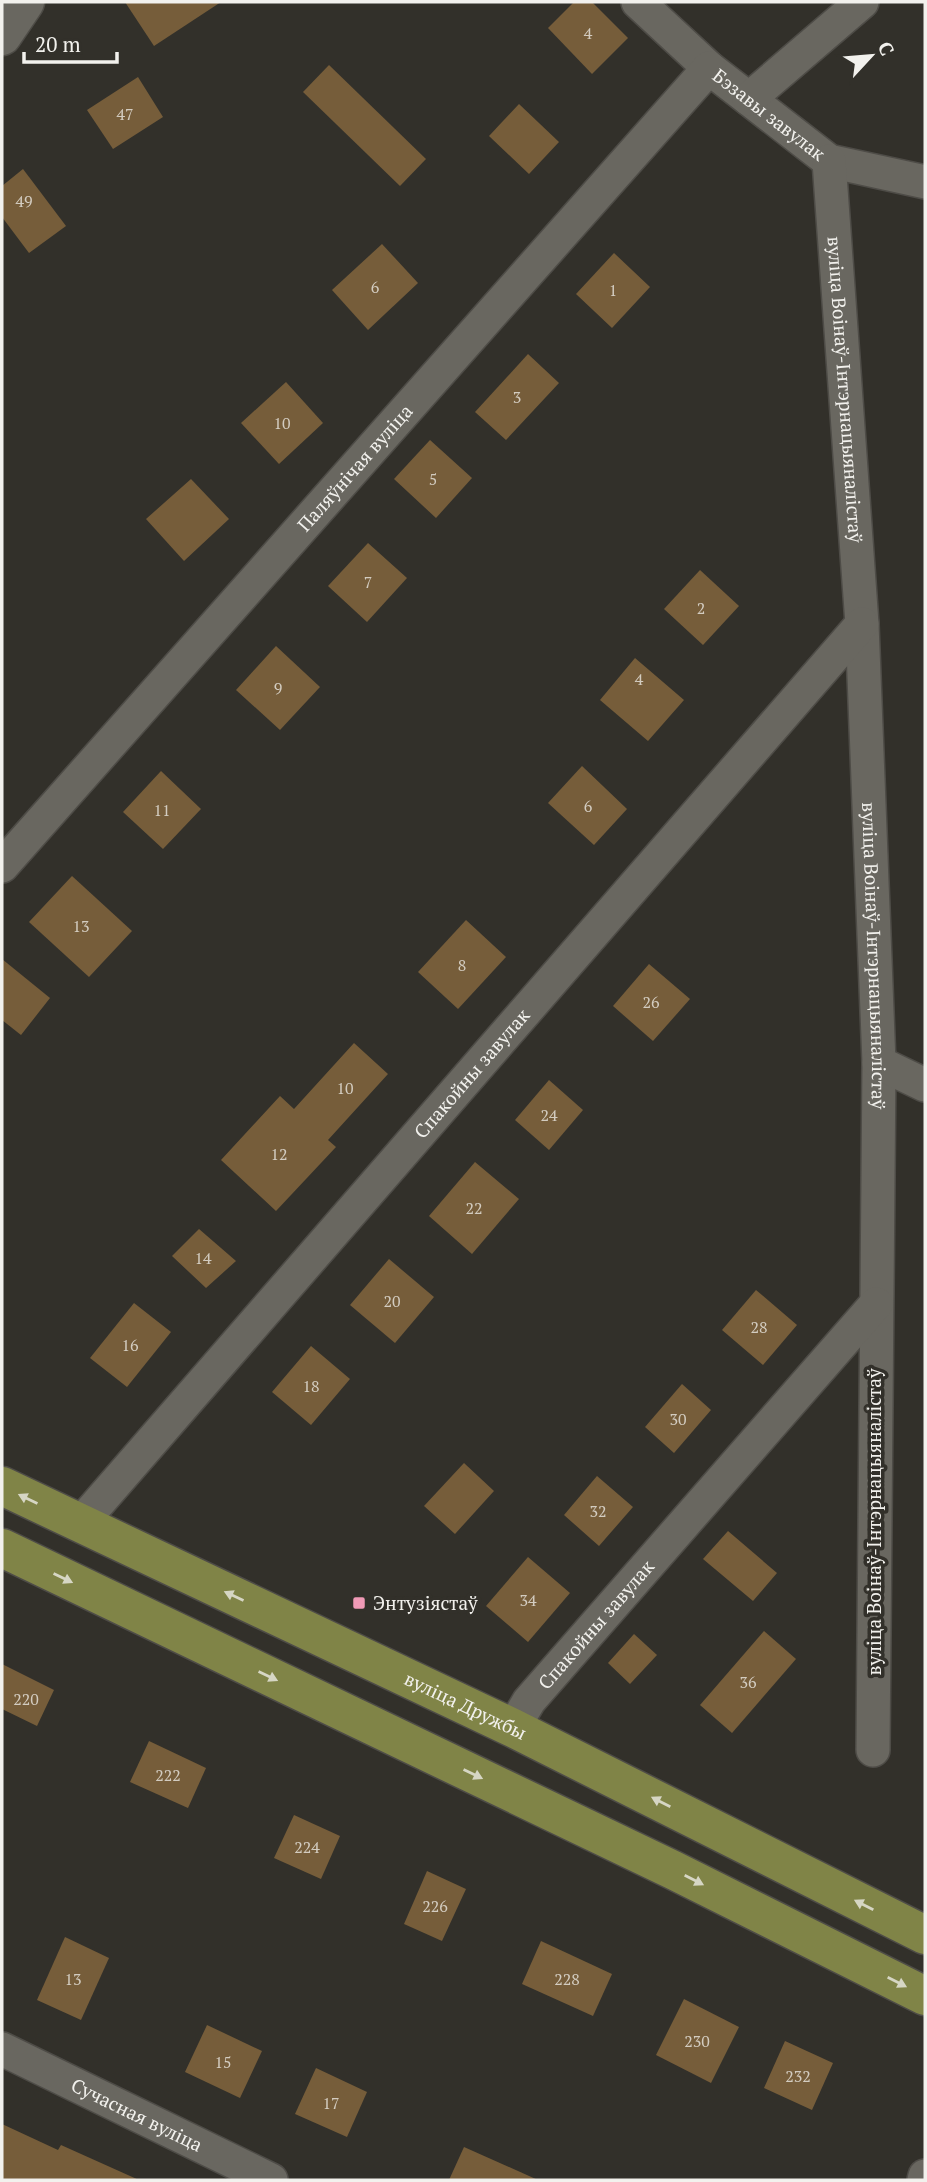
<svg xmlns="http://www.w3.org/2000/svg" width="927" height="2182" viewBox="0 0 927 2182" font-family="'PT Serif',serif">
  <rect width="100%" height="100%" fill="#32302a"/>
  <!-- building -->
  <g fill="#765d3a">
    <polygon points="125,2 221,2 154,46"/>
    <polygon points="574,2 592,2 628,38 592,74 548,28"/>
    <polygon points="329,65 426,159 400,186 303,92"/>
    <polygon points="138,77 163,117 113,149 87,110"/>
    <polygon points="519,104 559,142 529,174 489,136"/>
    <polygon points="23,169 66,226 29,253 2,217 2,186"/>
    <polygon points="382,244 418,283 368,330 332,290"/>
    <polygon points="614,253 650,287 612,328 576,294"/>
    <polygon points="528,354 559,383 506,440 475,412"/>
    <polygon points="286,382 323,423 279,464 241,423"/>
    <polygon points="430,440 472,478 436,518 394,479"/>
    <polygon points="191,479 229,519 184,561 146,519"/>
    <polygon points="368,543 407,578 367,622 328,586"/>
    <polygon points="700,570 739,606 703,645 664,609"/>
    <polygon points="276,646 320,687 280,730 236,690"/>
    <polygon points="635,658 684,700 648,741 600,700"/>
    <polygon points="582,766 627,809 594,845 548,803"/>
    <polygon points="161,771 201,809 163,849 123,812"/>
    <polygon points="72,876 132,931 89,977 29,922"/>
    <polygon points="466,920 506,957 458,1009 418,972"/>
    <polygon points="2,959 50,998 21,1035 2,1020"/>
    <polygon points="649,964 690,999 653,1041 613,1006"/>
    <polygon points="354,1043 388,1074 328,1140 336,1147 276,1211 221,1160 280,1096 294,1109"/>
    <polygon points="549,1080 583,1110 549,1150 515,1120"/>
    <polygon points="475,1162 519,1199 472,1254 429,1216"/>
    <polygon points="199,1229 236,1261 206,1288 172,1256"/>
    <polygon points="389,1259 434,1297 395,1343 350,1305"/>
    <polygon points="756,1290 797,1325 763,1365 722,1330"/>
    <polygon points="134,1303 171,1332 127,1387 90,1358"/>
    <polygon points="311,1346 350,1379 311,1425 272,1392"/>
    <polygon points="682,1384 711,1410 674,1453 645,1427"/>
    <polygon points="464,1463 494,1491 455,1534 424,1506"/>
    <polygon points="597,1476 633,1507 599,1546 564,1515"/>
    <polygon points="728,1531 777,1573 753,1601 703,1559"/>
    <polygon points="528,1557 570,1593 528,1642 486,1606"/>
    <polygon points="764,1631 796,1659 732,1733 700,1705"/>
    <polygon points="634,1634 657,1655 630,1684 608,1663"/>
    <polygon points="2,1664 54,1690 37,1726 2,1709"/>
    <polygon points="149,1741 206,1768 188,1808 130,1782"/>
    <polygon points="294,1815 340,1836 321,1879 274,1858"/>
    <polygon points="427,1871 466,1889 442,1941 404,1924"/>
    <polygon points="65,1937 109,1958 81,2020 37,2000"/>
    <polygon points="541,1941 612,1974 593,2016 522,1984"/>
    <polygon points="684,1999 739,2027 711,2083 656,2055"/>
    <polygon points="207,2025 262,2051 240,2098 185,2072"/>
    <polygon points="785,2041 833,2063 812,2110 764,2088"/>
    <polygon points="316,2068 367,2092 347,2137 295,2114"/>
    <polygon points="2,2124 58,2150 61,2145 139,2180 2,2180"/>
    <polygon points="464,2147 538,2180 449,2180"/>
  </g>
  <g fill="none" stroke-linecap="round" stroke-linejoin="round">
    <!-- minor casing -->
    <g stroke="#4e4c47" stroke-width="36">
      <g id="minor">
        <path id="s1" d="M638,2l71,66 120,93 96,21"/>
        <polyline points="749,99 862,2"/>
        <path id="s2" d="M829,161l33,463 17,439 -6,687"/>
        <path id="s3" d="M2,866l707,-798"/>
        <polyline points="879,1063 925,1085"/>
        <path id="s4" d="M80,1524l782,-900"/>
        <path id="s5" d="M513,1728l16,-27 347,-397"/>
        <path id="s6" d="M2,2049l269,131"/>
        <polyline points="924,2180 925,2176"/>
      </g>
    </g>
    <!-- secondary casing -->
    <g stroke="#4e4c47" stroke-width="41">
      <polyline id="secondary" points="2,36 25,2"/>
    </g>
    <!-- primary casing -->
    <g stroke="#4e4c47" stroke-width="41">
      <g id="primary">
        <path id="s7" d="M2,1486l511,242 412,207"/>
        <polyline points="2,1548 673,1870 925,1996"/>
      </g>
    </g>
    <!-- minor -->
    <use href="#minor" stroke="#696760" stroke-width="33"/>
    <!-- secondary -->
    <use href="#secondary" stroke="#696760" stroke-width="38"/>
    <!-- primary -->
    <use href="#primary" stroke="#808447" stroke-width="38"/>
  </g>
  <!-- one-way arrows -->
  <defs><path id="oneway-solid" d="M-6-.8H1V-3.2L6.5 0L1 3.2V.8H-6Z" transform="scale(1.75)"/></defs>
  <g fill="#d6d6c4">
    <use href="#oneway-solid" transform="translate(28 1499) rotate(-154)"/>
    <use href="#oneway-solid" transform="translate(63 1578) rotate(26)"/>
    <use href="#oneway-solid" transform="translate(234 1596) rotate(-155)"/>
    <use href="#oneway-solid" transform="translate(268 1676) rotate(26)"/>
    <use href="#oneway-solid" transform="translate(473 1774) rotate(26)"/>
    <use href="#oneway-solid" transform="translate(661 1802) rotate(-153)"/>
    <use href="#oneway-solid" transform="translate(694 1880) rotate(27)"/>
    <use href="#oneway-solid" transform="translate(864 1905) rotate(-153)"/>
    <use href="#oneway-solid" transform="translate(897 1982) rotate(27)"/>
  </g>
  <!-- markers -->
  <rect fill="#f09ab6" stroke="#32302a" stroke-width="2.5" x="352" y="1596" width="14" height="14" rx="3.5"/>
  <g text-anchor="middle" stroke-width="7" stroke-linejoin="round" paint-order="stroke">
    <!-- number labels -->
    <g font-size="16" fill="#d3ccc0">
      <text x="588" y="39">4</text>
      <text x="125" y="120">47</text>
      <text x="24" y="207">49</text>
      <text x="375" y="293">6</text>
      <text x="613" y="296">1</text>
      <text x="517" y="403">3</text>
      <text x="282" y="429">10</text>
      <text x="433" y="485">5</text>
      <text x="368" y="588">7</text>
      <text x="701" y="614">2</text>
      <text x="639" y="685">4</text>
      <text x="278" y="694">9</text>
      <text x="588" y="812">6</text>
      <text x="162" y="816">11</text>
      <text x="81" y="932">13</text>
      <text x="462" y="971">8</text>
      <text x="651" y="1008">26</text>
      <text x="345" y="1094">10</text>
      <text x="549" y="1121">24</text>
      <text x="279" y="1160">12</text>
      <text x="474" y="1214">22</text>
      <text x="203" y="1264">14</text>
      <text x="392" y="1307">20</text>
      <text x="759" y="1333">28</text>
      <text x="130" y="1351">16</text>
      <text x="311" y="1392">18</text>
      <text x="678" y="1425">30</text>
      <text x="598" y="1517">32</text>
      <text x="528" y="1606">34</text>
      <text x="748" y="1688">36</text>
      <text x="26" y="1705">220</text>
      <text x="168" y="1781">222</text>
      <text x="307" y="1853">224</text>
      <text x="435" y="1912">226</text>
      <text x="73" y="1985">13</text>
      <text x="567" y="1985">228</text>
      <text x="697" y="2047">230</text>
      <text x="223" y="2068">15</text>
      <text x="798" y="2082">232</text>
      <text x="331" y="2109">17</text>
    </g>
    <!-- street labels -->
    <g font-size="19" fill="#f2f1ed" stroke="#32302a">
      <text dy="7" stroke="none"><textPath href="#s1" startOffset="173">Бэзавы завулак</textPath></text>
      <text dy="7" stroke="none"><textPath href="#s2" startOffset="229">вуліца Воінаў-Інтэрнацыяналістаў</textPath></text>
      <text dy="7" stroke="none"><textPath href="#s3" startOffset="532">Паляўнічая вуліца</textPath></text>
      <text dy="7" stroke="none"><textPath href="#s2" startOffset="796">вуліца Воінаў-Інтэрнацыяналістаў</textPath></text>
      <text dy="7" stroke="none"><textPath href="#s4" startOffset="597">Спакойны завулак</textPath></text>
      <text transform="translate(874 1522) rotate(-90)" y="7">вуліца Воінаў-Інтэрнацыяналістаў</text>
      <text dy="7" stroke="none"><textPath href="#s5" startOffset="133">Спакойны завулак</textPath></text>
      <text dy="7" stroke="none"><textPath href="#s7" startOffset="513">вуліца Дружбы</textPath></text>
      <text dy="7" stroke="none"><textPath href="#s6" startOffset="150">Сучасная вуліца</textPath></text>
    </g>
    <!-- poi labels -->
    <g font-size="19" fill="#f2f1ed" stroke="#32302a" text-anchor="start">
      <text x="373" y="1610">Энтузіястаў</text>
    </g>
  </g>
  <!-- border -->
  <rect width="927" height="2182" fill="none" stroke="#f2f1ed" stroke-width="7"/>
  <!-- north arrow -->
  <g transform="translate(871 56) rotate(64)" stroke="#32302a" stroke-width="5" paint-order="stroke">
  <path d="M0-5L12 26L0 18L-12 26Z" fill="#f2f1ed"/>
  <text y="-10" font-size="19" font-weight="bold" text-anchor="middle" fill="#f2f1ed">С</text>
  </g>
  <!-- scale -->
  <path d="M24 52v10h93v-10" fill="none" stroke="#f2f1ed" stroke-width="3.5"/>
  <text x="35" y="52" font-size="21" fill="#f2f1ed" stroke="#32302a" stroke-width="5" paint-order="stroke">20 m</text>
</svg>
